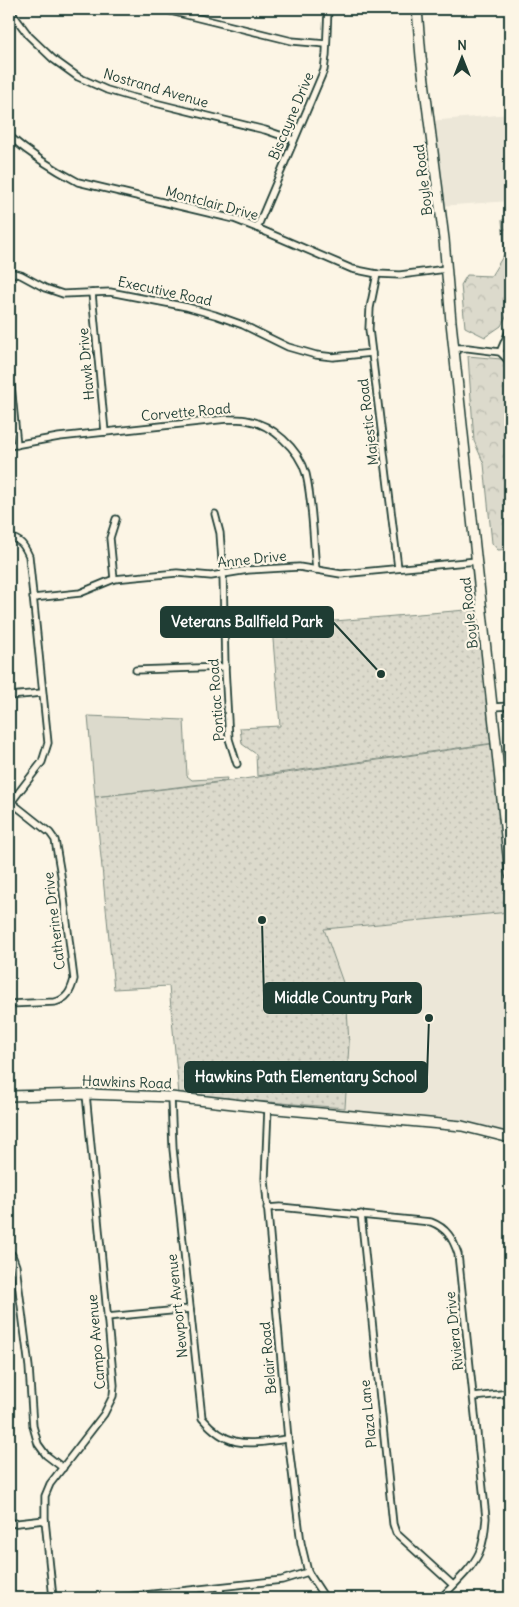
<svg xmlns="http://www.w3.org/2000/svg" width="519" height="1607" viewBox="0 0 519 1607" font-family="Delius,sans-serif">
  <defs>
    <pattern id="forest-crowns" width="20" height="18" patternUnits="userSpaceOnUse" patternTransform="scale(1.25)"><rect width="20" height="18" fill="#dcdacc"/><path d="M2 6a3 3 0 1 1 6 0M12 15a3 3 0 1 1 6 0" fill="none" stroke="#bcbcb0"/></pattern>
    <pattern id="park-dots" width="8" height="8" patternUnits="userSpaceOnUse" patternTransform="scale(1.25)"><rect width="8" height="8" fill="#dcdacc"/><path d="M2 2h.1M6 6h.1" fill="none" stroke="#bcbcb0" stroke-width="1.8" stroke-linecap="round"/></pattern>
  </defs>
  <rect width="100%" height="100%" fill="#fcf5e5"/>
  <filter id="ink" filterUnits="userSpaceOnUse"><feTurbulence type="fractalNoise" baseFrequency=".02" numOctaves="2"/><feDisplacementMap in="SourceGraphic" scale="10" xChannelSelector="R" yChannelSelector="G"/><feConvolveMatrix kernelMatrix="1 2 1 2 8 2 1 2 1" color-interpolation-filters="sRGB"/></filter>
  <g filter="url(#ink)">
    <!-- built -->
    <g fill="#ece7d8">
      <polygon points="510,114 510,201 440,206 429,121"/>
      <polygon points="510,912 510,1137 345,1111 349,1044 324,929"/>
    </g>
    <!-- grass -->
    <polygon fill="#dcdacc" stroke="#7e8c80" points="88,716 184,720 187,776 192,780 227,778 226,781 95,797"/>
    <!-- forest -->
    <g fill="url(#forest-crowns)" stroke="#7e8c80">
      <polygon points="510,217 510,309 501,326 485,337 465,327 461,285 467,275 491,276 505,253 502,220"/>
      <polygon points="468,356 501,359 510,370 510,549 498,550 492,543 484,464 474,441"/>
    </g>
    <!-- park -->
    <g fill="url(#park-dots)" stroke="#7e8c80">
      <polygon points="478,609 494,743 257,776 256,754 242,744 240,728 280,726 271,615 297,615 335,621"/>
      <polygon points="491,744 510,897 510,912 324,929 346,991 349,1044 345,1108 179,1095 169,986 114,989 95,797 208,784"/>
    </g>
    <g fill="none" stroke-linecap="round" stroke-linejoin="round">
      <!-- street casing -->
      <g stroke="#1f3d34" stroke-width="9">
        <g id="street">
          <polyline points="9,9 29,36 53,59 78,77 107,90 131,97 265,130 294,140"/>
          <polyline points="162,9 292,41 326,44"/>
          <path d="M9,136c21,18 44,33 69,46l156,37 23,9 95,41 25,5 23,1 46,-6"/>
          <polyline points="257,228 324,70 326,55 328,9"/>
          <polyline points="9,272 21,275 45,288 63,294 110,292 187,307 215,315 243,325 288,347 316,355 333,357 372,353"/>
          <polyline points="377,274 370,308 369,329 398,568"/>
          <polyline points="92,293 105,432"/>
          <polyline points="454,348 468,348 500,352 510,362"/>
          <polyline points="500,352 510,329"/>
          <polyline points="9,364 17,445"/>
          <path d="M9,446l50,-9 168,-18c6,0 13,0 19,1 26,4 53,29 60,54 7,30 7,65 10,96"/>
          <polyline points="215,514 220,533 223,574 225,667 229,739 237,764"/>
          <path d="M9,537c12,3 15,8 20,19l19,187 -6,19 -33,43"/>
          <polyline points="114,579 110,538 116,519"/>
          <polyline points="33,598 80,593 114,579 177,573 211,576 248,570 299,567 341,574 477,561"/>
          <polyline points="136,670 225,667"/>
          <polyline points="9,696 42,693"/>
          <polyline points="493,707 510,706"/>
          <path d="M9,1004l46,-2c12,-3 16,-11 19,-23l-13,-104 -6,-35 -5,-7 -39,-31"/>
          <path d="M171,1097l2,52 29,269c28,33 48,25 86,21"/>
          <polyline points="268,1108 265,1179 288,1439 301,1543 308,1572 325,1598"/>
          <path d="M267,1208l13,-1 151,15c16,6 22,17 27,32l28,264c-1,12 -2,24 -7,35 -8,17 -25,31 -38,45"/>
          <polyline points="361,1214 393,1524 396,1533 453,1585"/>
          <polyline points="9,1252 12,1255 16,1266 29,1367 33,1426 38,1444 46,1455 63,1468"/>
          <polyline points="107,1317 190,1309"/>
          <polyline points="474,1397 510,1393"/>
          <polyline points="9,1524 45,1520"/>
          <polyline points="220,1588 221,1598"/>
          <polyline points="53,1598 45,1520 45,1496 50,1484 104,1414 113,1396 114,1385 86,1094"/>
          <polyline points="116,1598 282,1580 308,1572"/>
        </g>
      </g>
      <!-- secondary casing -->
      <g stroke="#1f3d34" stroke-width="12">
        <g id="secondary">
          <polyline points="417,9 421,57 444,239 451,322 510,874"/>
          <polyline points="9,1096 86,1094 171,1097 277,1109 462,1126 510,1138"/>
        </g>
      </g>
      <!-- street -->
      <use href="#street" stroke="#fcf5e5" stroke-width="5.5"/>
      <!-- secondary -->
      <use href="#secondary" stroke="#fcf5e5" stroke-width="9"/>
    </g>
  </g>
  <g text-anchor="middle" stroke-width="4.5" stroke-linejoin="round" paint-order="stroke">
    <!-- street labels -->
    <g font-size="14" fill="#1f3d34" stroke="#fcf5e5">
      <text transform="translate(156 88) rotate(16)" y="5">Nostrand Avenue</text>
      <text transform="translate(291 116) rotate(-67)" y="5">Biscayne Drive</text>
      <text transform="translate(423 180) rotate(-97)" y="5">Boyle Road</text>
      <text transform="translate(212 203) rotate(15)" y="5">Montclair Drive</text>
      <text transform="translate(165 291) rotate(12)" y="5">Executive Road</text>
      <text transform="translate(86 364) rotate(-95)" y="5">Hawk Drive</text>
      <text transform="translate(186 412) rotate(-5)" y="5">Corvette Road</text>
      <text transform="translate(368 422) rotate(-97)" y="5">Majestic Road</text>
      <text transform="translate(252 559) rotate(-6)" y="5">Anne Drive</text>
      <text transform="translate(469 613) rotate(-96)" y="5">Boyle Road</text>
      <text transform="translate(216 700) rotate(-94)" y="5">Pontiac Road</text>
      <text transform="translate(54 921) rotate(-97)" y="5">Catherine Drive</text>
      <text transform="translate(127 1082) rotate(2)" y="5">Hawkins Road</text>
      <text transform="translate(177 1306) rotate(-96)" y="5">Newport Avenue</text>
      <text transform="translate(454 1331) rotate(-96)" y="5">Riviera Drive</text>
      <text transform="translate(96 1342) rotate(-95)" y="5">Campo Avenue</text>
      <text transform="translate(268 1358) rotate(-95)" y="5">Belair Road</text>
      <text transform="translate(368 1414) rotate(-96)" y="5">Plaza Lane</text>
    </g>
  </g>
  <!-- callouts -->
  <path fill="none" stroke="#1f3d34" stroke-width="2" d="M381 674L333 622M262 920L264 998M429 1018L427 1077"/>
  <g fill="#1f3d34" stroke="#fcf5e5" stroke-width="2">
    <circle cx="381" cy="674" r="5"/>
    <circle cx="262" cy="920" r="5"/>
    <circle cx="429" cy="1018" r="5"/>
  </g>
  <g fill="#1f3d34" stroke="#1f3d34" stroke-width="2">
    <rect x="161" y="607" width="172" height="30" rx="5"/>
    <rect x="264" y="983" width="157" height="30" rx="5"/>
    <rect x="185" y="1062" width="242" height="30" rx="5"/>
  </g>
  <g font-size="15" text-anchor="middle" font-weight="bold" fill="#fff">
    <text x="247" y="627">Veterans Ballfield Park</text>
    <text x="343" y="1003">Middle Country Park</text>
    <text x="306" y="1082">Hawkins Path Elementary School</text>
  </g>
  <!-- margin -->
  <rect width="519" height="1607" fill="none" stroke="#fcf5e5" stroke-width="30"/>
  <rect x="15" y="15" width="489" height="1577" fill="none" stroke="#1f3d34" stroke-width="2" filter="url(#ink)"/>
  <!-- north arrow -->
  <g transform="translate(462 58)" stroke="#fcf5e5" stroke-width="4" paint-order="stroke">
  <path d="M0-4L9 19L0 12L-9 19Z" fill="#1f3d34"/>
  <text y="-8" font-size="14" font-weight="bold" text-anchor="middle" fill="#1f3d34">N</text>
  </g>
</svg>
